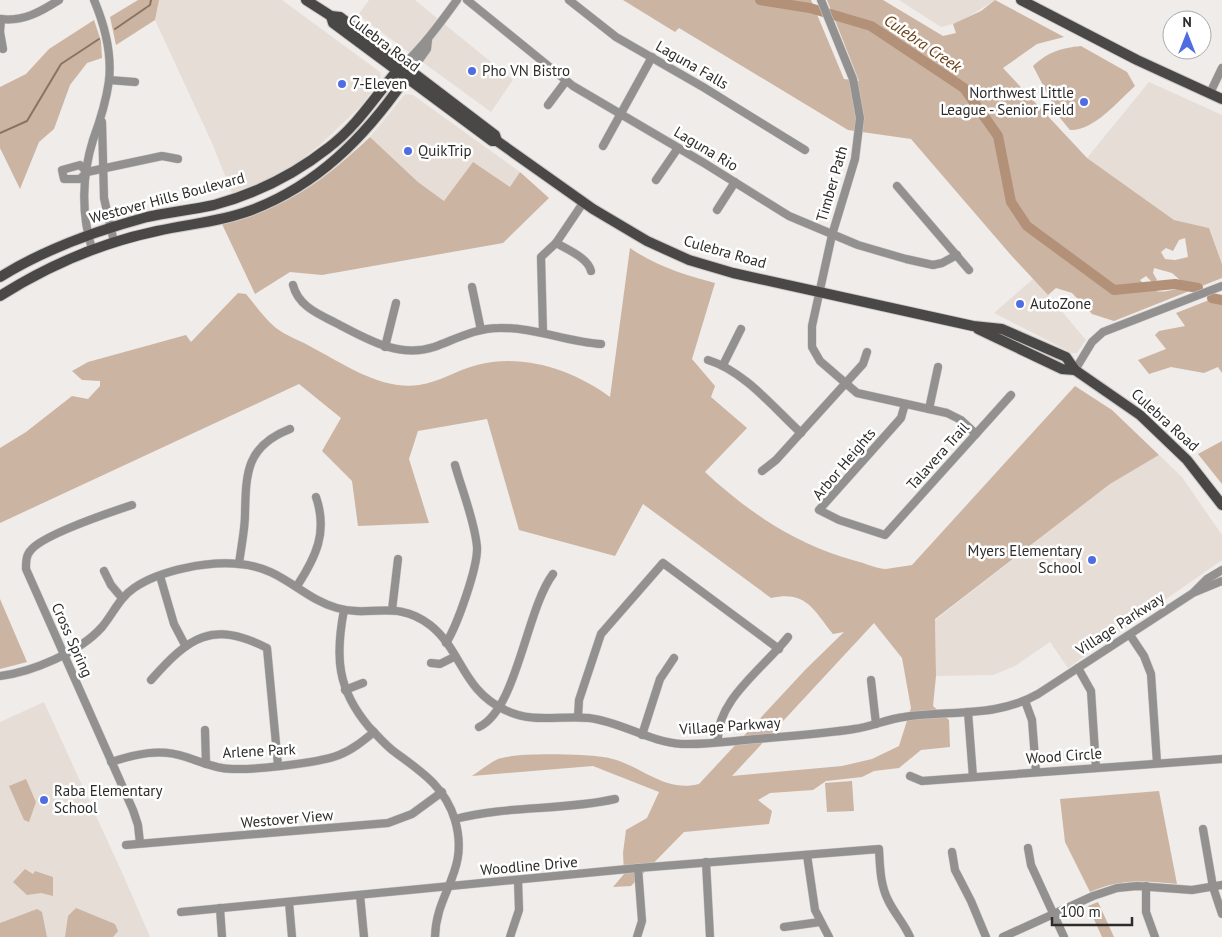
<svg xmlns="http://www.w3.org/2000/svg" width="1222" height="937" viewBox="0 0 1222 937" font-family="'PT Sans',sans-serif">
  <rect width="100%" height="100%" fill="#efecea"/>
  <!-- built -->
  <g fill="#e6ddd6">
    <polygon points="159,0 282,0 380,72 381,79 361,106 321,144 300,161 264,181 232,193 212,143 155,20"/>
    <polygon points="369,0 415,0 513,80 491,112 358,15"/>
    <polygon points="899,0 995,0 960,22 941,27"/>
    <polygon points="1149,82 1222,115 1222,264 1209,228 1174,220 1087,158"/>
    <polygon points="405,94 413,95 520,172 510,188 444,201 418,182 370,137"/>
    <polygon points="1034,278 1086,340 1077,353 1072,353 994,313"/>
    <polygon points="1159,455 1182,477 1222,535 1222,560 1068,668 1050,642 1015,666 993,675 936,676 935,620 1110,484"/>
    <polygon points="44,702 124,877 150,937 0,937 0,722"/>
  </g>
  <!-- green -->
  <g fill="#ccb4a2" fill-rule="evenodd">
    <polygon points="138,0 159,0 155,20 116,45 110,17"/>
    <path d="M623,0h188l33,79 15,2 -32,-81h56l60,36 13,-3 -3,-9 28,-13 14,-11 69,37 -27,7 -34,24 84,90 87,62 35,8 13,36v14l-108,43 -22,-7 -20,-21 -16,-5 -8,7 -38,-41 -99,-115 -63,-9 -169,-102 -4,4zM1185,238l3,19 -13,3 -10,-1 -4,-7 5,-4 7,3 6,-11zM1154,268l18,5 8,7 -3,9c-17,4 -25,5 -37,-9l6,-4 7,7 4,-3 -4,-7z"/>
    <polygon points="94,20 101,41 102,58 87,63 70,85 54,129 39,142 20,189 0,148 0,87 26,74 49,49"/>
    <path d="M1081,46l46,26 8,14c-17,15 -41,45 -65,44l-10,-12 -27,-52c15,-14 28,-18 48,-20z"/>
    <path d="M370,137l48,45 26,19 29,-39 37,25 10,-15 29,26 -46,45 -181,32 -32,-3 -35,22 -33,-70c66,-17 99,-41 148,-87z"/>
    <path d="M630,248c26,18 55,27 85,35l-23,76 23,27 -4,11 36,31 -42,44c44,41 92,73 151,89 9,2 21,8 30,8 8,-1 18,-3 26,-4l163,-179 37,24 47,45 -49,29 -175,135 1,57 -3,30 16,14 1,27 -29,3 -22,18 -25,3 -12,6 -36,4 -13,9 -43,3 -12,7 14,11 -3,13 -85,8 -53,54 -18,1 11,-13 -1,-21 3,-23 21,-12 12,-26 -66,-26 -121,10c8,-5 17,-13 26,-17 19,-7 91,-5 111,-1 32,7 55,35 90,26l107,-115 38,-37 -11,2c-20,-25 -27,-44 -62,-36l-128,-94 -28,52 -96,-26 -32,-111 -69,12 -9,28 20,64 -71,3 -6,-45 -30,-30 19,-33 -42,-34 -299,139v-75l26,-16 46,-36 16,3 12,-13v-5l-18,-1 -10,-9 16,-9 98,-27 5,7 47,-49 8,1c9,11 19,25 30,34 10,8 26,13 37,20 33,17 67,42 106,37 21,-3 38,-15 58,-20 46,-12 96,5 133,32zM874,623l28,35 9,50 -12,38 -27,13 -30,7 -110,10z"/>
    <polygon points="1222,295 1222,373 1218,367 1204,373 1171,367 1149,374 1138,360 1166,349 1155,335 1159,331 1185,326 1176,313"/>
    <polygon points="1222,441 1222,484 1198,454"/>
    <polygon points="0,599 27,662 0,669"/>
    <polygon points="26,779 36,802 29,822 24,820 9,786"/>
    <polygon points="852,781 854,811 827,812 825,783"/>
    <path d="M1159,791l18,93c-33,-3 -55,-6 -87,8l-25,-50 -5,-43z"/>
    <polygon points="25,869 33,874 35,871 53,877 53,896 41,893 27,895 13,882"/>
    <polygon points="1098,902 1114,937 1102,937 1088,906"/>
    <polygon points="76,908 115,924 118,931 113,937 65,937 68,916"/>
    <polygon points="37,909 42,912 47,937 0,937 0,923"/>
  </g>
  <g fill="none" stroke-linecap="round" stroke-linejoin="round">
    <!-- stream -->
    <g stroke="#8a7361" stroke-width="2">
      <polyline points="115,29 150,5 151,0"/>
      <polyline points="0,133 27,121 61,64 99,39"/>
    </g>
    <!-- river -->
    <g stroke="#b29178" stroke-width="10">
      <polyline points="760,0 810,8 871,26 964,88 998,136 1011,202 1027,226 1114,290 1175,284 1198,288"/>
      <polyline points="1212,298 1222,300"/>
    </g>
    <!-- minor casing -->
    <g stroke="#ccc9c8" stroke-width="9">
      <g id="minor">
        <polyline points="467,0 573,86 704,163 789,216 858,245 906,259 933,265 942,263 957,255"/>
        <polyline points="569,0 616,37 703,87 805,150"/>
        <polyline points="821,0 853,79 860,118 855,159 832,235 812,326 812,347 820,361 857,393 947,413 961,420 976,434"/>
        <path d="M0,19c23,3 40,-7 59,-19"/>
        <polyline points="1,19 0,32 3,49"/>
        <path d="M399,69c23,-21 40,-44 58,-69"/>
        <polyline points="409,74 427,49 428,40"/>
        <polyline points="109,80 135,82"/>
        <polyline points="1210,93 1222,68"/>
        <polyline points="548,105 566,81"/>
        <polyline points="102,122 104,198 114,242"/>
        <polyline points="603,146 652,57"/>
        <polygon points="80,165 87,172 80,179 64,179 62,170"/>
        <polyline points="87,172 162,156 178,159"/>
        <polyline points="656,180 678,148"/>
        <polyline points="897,186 969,270"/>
        <polyline points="717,210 735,182"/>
        <path d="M556,243c11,6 32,15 35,28"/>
        <path d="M92,249c-11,-35 -10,-74 1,-109 7,-19 13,-38 16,-59 3,-28 -4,-55 -15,-81"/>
        <path d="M293,285c5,20 23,28 41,37 31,16 64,37 100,25 22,-8 42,-19 65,-19 35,-1 68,14 102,16"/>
        <polyline points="472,287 481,330"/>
        <polyline points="543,332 541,257 556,243 583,203"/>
        <polyline points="385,347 396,303"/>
        <path d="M708,360c36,11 65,47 93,73"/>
        <polyline points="723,365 741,329"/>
        <polyline points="1075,370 1092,342 1103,332 1222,286"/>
        <polyline points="905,404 901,418 819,510 839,520 885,535 1011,395"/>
        <polyline points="929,409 938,367"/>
        <polyline points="762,471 776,460 863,364 867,352"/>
        <path d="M132,505c-21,7 -89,30 -101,45 -5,5 -5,12 -5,19l107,241 5,15 2,18"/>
        <path d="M239,564c2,-17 6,-34 6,-50 1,-41 1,-68 45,-85"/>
        <polyline points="104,571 111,585 122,598"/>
        <polyline points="160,576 174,624 185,645"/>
        <path d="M297,586c19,-29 31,-54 19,-89"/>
        <polyline points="1195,592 1222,581"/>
        <path d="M344,610c-9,47 -7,79 25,117 9,9 17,19 27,26 26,19 49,34 59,67 15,52 -19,71 -20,117"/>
        <polyline points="392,610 398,559"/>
        <polyline points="1130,635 1144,656 1151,674 1157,763"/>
        <path d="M446,643c11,-17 32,-76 31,-96 -2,-25 -15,-57 -22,-82"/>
        <polyline points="431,663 440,664 454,657"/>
        <polyline points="1078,668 1091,691 1096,768"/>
        <path d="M0,676c32,-4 80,-24 102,-49 11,-13 17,-29 32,-39 26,-18 74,-27 105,-24 43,3 62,34 98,44 35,10 59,-9 93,17 32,25 32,65 75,85 28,14 54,5 84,8 33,4 60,24 93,26 25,1 50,-3 75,-5 32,-3 65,-5 97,-10 17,-2 33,-10 50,-12 46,-7 92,1 134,-23l155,-101 14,-14 15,-9"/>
        <path d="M151,680c38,-43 61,-60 116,-32l11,117"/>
        <polyline points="871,680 876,724"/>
        <polyline points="345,690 363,683"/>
        <polyline points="1025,701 1032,720 1036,772"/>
        <polyline points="968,712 973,777"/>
        <polyline points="578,717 579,700 601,634 663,563 779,649"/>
        <path d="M479,727c38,-18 47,-117 74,-153"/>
        <polyline points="205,730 206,764"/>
        <polyline points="642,735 660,679 674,658"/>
        <path d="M718,742c-3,-41 46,-74 70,-105"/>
        <path d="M111,762c25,-8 49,-14 75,-5 12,4 24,9 36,11 22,4 97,-5 117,-13 13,-5 24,-14 35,-23"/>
        <polyline points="910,776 922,781 1222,759"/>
        <path d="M455,819c54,-14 106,-8 160,-20"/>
        <polyline points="1203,829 1213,887 1222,914"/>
        <polyline points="126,845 388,823 412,814 442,792"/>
        <polyline points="1028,848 1031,865 1064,937"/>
        <polyline points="952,852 955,870 971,901 986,937"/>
        <polyline points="807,855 815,910 829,937"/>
        <polyline points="706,862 710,937"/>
        <polyline points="1146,886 1146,912 1155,937"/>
        <polyline points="360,895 364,937"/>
        <polyline points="289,902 292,937"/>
        <polyline points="220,908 222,937"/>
        <path d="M181,912l457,-44 241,-19c1,17 1,35 9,51 6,13 16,23 22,37"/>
        <polyline points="784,927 820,922"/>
        <polyline points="510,937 519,910 518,880"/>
        <polyline points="637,937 642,921 638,868"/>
        <polyline points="1003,937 1093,896 1117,888 1137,886 1192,890 1222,885"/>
      </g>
    </g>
    <!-- major casing -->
    <g stroke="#ccc9c8" stroke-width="12">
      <g id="major">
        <polyline points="306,0 331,16 340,17 495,135 497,141"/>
        <polyline points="1021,0 1137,60 1222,99"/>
        <polyline points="331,16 333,23 492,141 497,141 593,209 647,241 689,260 733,273 973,326 1002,329 1066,357 1075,370 1140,415 1187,460 1222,505"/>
        <path d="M0,277c45,-28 95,-46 147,-60 22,-5 45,-7 67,-12 40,-11 81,-31 114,-57 28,-21 46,-50 68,-76"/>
        <path d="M0,296c49,-31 100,-53 157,-65 31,-7 62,-9 92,-20 68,-25 116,-74 156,-132"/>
        <polyline points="978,329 1062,369 1075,370"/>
      </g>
    </g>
    <!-- minor -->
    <use href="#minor" stroke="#939190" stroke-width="8"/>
    <!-- major -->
    <use href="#major" stroke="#4a4847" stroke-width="10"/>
  </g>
  <!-- markers -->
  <g fill="#4f6de1" stroke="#fff" stroke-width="2">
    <circle cx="472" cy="71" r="5"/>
    <circle cx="342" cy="84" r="5"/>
    <circle cx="1084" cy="102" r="5"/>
    <circle cx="408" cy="151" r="5"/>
    <circle cx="1020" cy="304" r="5"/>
    <circle cx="1092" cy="560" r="5"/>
    <circle cx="44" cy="800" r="5"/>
  </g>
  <g text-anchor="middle" stroke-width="5" stroke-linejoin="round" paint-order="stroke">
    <!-- street labels -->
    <g font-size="15" fill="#2d2c2b" stroke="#fff">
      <text transform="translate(384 43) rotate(37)" y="5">Culebra Road</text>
      <text transform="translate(692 65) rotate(30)" y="5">Laguna Falls</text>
      <text transform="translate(706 149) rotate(31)" y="5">Laguna Rio</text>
      <text transform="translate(832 184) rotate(-74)" y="5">Timber Path</text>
      <text transform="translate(167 198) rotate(-15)" y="5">Westover Hills Boulevard</text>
      <text transform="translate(725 252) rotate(16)" y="5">Culebra Road</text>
      <text transform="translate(1165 420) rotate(42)" y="5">Culebra Road</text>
      <text transform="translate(938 456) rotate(-48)" y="5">Talavera Trail</text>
      <text transform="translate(844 464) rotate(-50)" y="5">Arbor Heights</text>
      <text transform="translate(1120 624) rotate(-33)" y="5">Village Parkway</text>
      <text transform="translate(72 640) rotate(66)" y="5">Cross Spring</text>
      <text transform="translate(730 726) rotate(-4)" y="5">Village Parkway</text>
      <text transform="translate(259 751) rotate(-3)" y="5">Arlene Park</text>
      <text transform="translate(1064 756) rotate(-4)" y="5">Wood Circle</text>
      <text transform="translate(287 819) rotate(-5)" y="5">Westover View</text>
      <text transform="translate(529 866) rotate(-5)" y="5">Woodline Drive</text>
    </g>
    <!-- poi labels -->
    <g font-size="15" fill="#2d2c2b" stroke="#fff" text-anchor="start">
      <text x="482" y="76">Pho VN Bistro</text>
      <text x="352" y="89">7-Eleven</text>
      <text x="1074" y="98" text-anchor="end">Northwest Little<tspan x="1074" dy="17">League - Senior Field</tspan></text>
      <text x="418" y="156">QuikTrip</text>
      <text x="1030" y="309">AutoZone</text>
      <text x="1082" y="556" text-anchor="end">Myers Elementary<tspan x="1082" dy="17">School</tspan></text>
      <text x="54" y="796">Raba Elementary<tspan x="54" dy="17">School</tspan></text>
    </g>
    <!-- water labels -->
    <g font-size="16" font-style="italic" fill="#6a3d13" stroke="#fff">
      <text transform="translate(923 43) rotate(34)" y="6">Culebra Creek</text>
    </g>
  </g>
  <!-- north arrow -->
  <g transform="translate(1187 35)"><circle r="24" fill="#ffffff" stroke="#ababaa"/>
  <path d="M0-4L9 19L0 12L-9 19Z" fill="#4f6de1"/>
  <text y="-8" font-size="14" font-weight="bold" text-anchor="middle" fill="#2d2c2b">N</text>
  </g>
  <!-- scale -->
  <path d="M1052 917v8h80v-8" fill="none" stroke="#2d2c2b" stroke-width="2.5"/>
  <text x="1060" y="917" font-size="15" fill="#2d2c2b" stroke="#ffffff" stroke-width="4" paint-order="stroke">100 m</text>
</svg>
